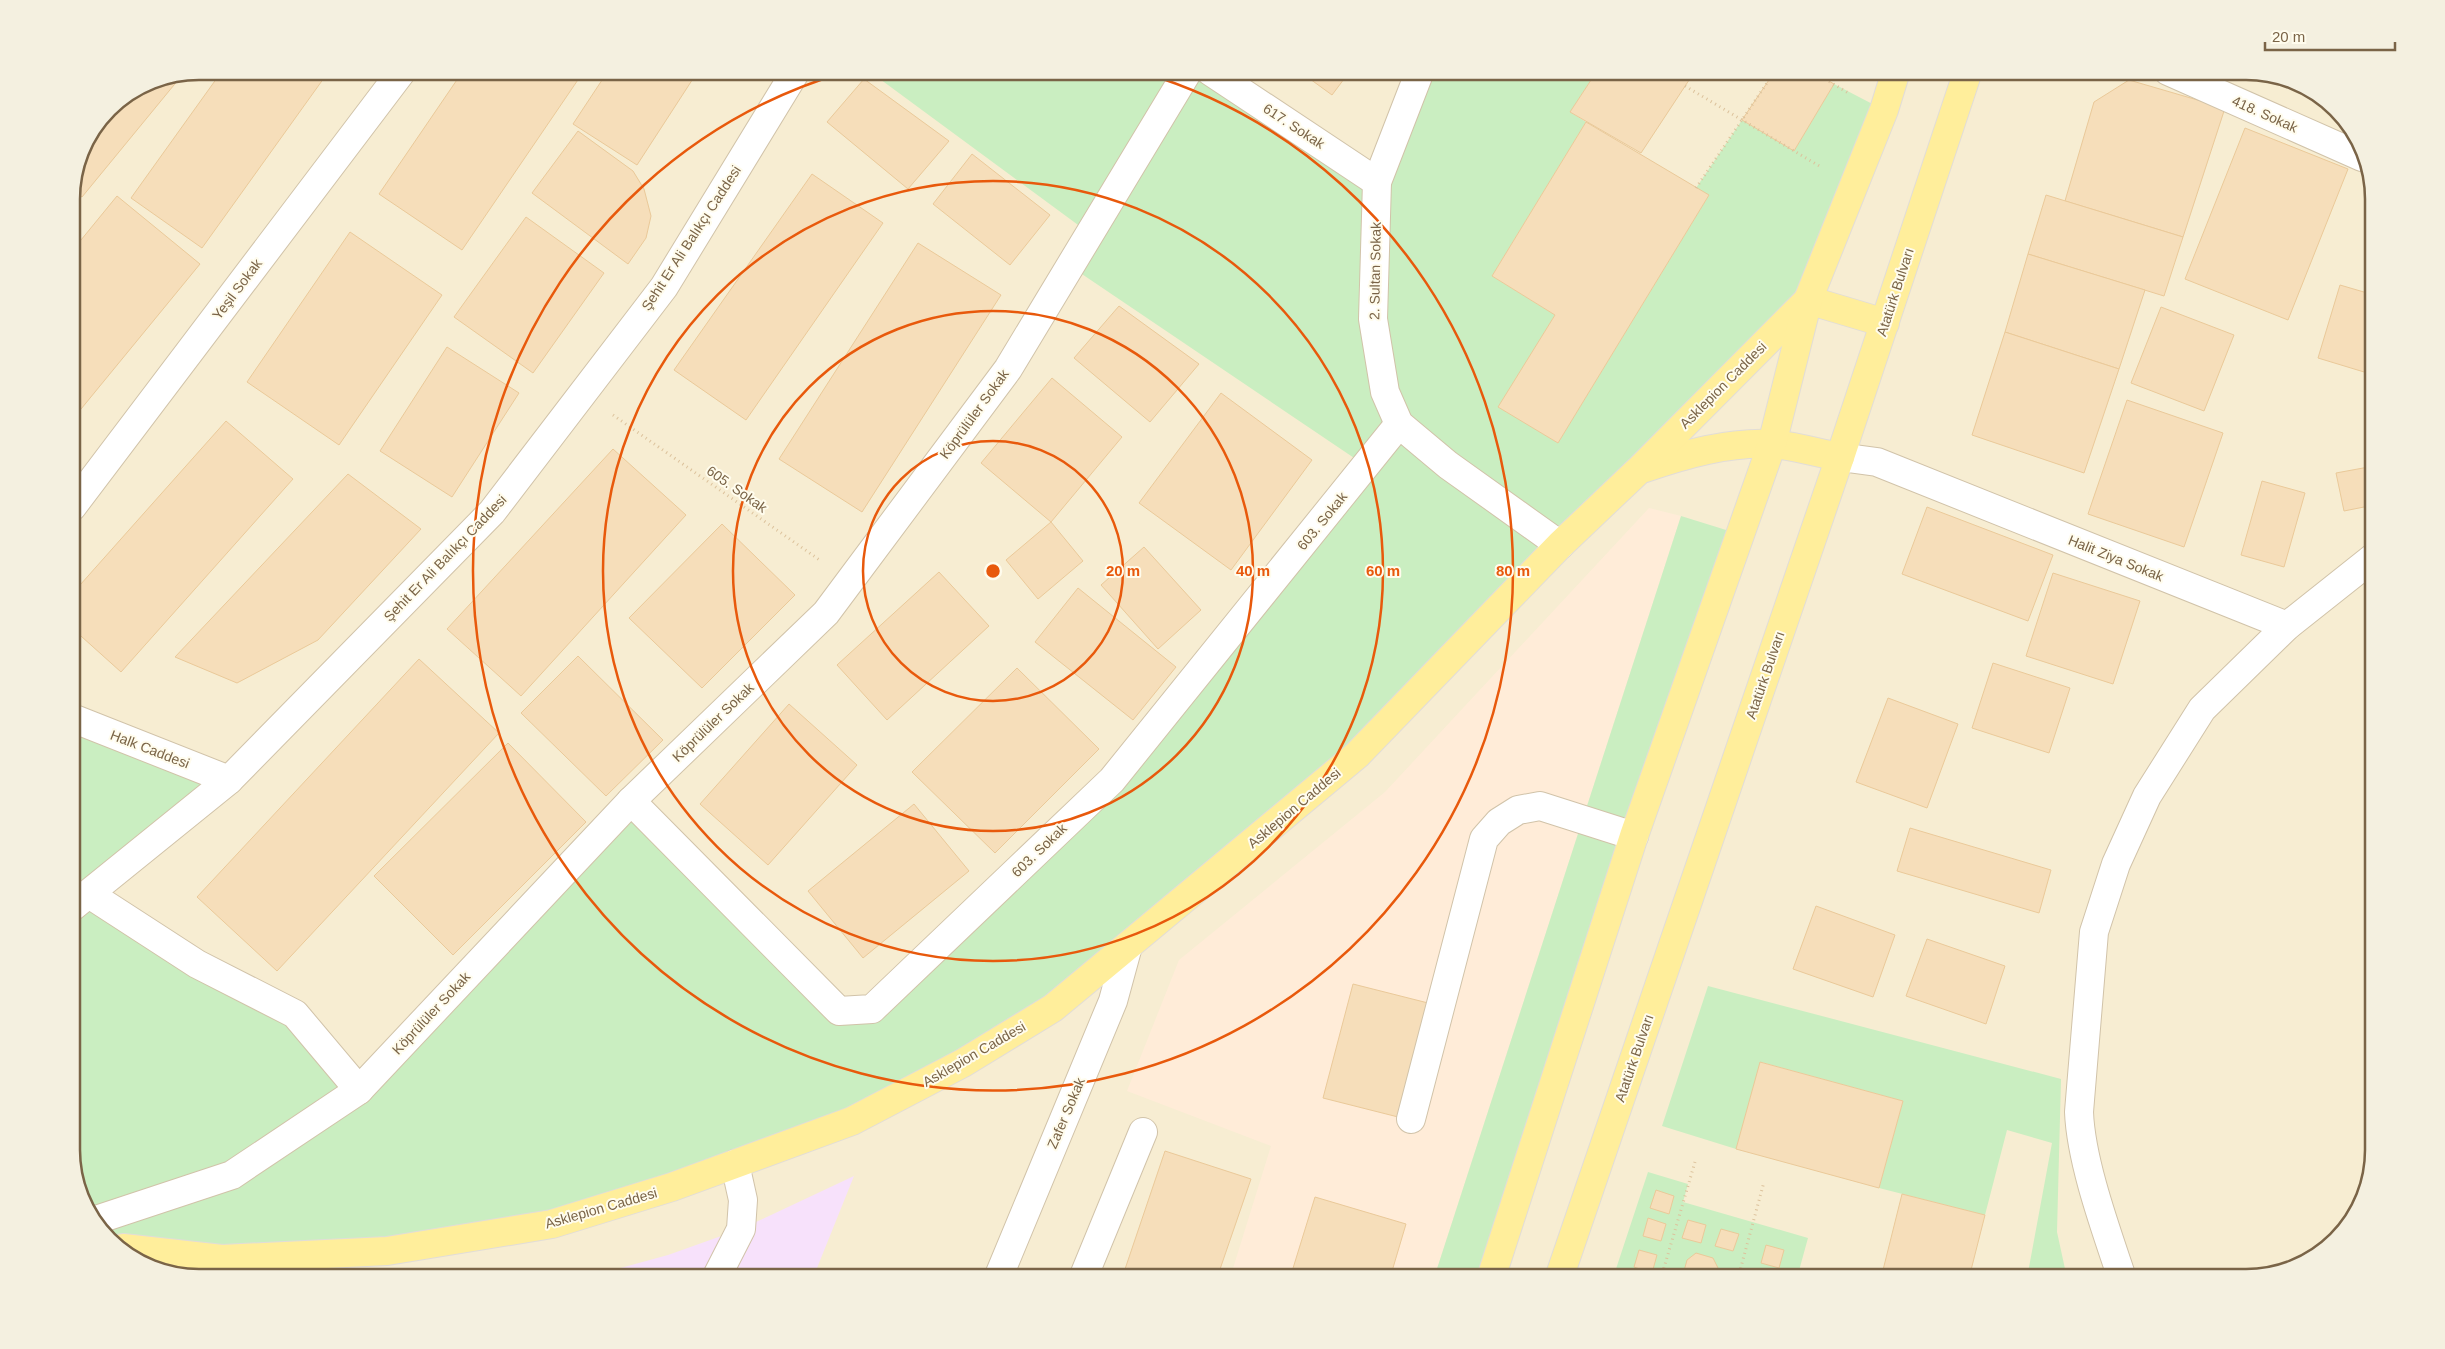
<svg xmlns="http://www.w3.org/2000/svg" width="2445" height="1349" viewBox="0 0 2445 1349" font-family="Helvetica,sans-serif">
  <rect width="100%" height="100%" fill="#fefae5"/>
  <!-- residential -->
  <polygon fill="#f7edd2" points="199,71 2246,71 2303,85 2352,128 2373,191 2374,1150 2360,1207 2317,1256 2246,1278 199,1278 142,1264 93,1221 72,1159 72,191 81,150 109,108 150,81"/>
  <!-- commercial -->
  <polygon fill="#ffecd8" points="1649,508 1681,516 1434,1278 1230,1278 1271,1146 1127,1091 1179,960 1385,792"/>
  <!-- education -->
  <polygon fill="#f7e1fb" points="854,1176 813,1278 584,1278 668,1255 741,1229"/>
  <!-- green -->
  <g fill="#caeec1">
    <polygon points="869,71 1210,71 1377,182 1420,71 1597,71 1570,112 1586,122 1492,276 1555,315 1499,407 1558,443 1709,195 1696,188 1742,120 1794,151 1834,84 1884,110 1808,300 1357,755 963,1063 672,1187 387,1251 123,1248 93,1221 72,1159 72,718 229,780 89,894 295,1014 359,1090 631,801 839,1011 872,1009 1112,780 1366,466 1070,266 1089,233"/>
    <polygon points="1681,516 1739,534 1491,1278 1434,1278"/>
    <polygon points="1708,986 2061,1079 2057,1232 2067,1278 2027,1278 2052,1143 2007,1130 1985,1215 1879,1188 1903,1101 1761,1062 1736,1149 1662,1126"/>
    <polygon points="1648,1172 1688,1184 1683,1202 1808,1238 1797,1278 1613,1278"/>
  </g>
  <!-- building -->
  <g fill="#f6deba" stroke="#eac999">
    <polygon points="222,71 329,71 202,248 131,198"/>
    <polygon points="463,71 584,71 462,250 379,194"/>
    <polygon points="608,71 698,71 637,165 573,124"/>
    <polygon points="1299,71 1350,71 1332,95"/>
    <polygon points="1597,71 1695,71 1641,153 1570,112"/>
    <polygon points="1775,71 1812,71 1834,84 1794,151 1742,120"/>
    <polygon points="183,74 82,197 72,189 81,150 109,108 150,81"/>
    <polygon points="864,79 949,141 908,189 827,122"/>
    <polygon points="2129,80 2225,108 2183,237 2065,201 2094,102"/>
    <polygon points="1586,122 1709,195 1558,443 1498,407 1555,315 1492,276"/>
    <polygon points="2245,128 2348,169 2288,320 2185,279"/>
    <polygon points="578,131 633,171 644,189 651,216 646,238 628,264 532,193"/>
    <polygon points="972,154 1050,215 1010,265 933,204"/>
    <polygon points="812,174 883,223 746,420 674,370"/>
    <polygon points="2046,195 2183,237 2164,296 2028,254"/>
    <polygon points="117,196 200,264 72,420 72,251"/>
    <polygon points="526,217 604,273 533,373 454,317"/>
    <polygon points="350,232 442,295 339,445 247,382"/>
    <polygon points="918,243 1001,295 862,512 779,459"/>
    <polygon points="2028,254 2145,290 2119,369 2005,332"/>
    <polygon points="2340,285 2374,295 2374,375 2318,358"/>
    <polygon points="1119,306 1199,364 1150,422 1074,358"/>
    <polygon points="2161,307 2234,335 2204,411 2131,383"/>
    <polygon points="2005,332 2119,369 2084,473 1972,435"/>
    <polygon points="447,347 519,393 452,497 380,451"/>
    <polygon points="1052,378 1122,437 1051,522 981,463"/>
    <polygon points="1221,393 1312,460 1231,570 1139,503"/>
    <polygon points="2127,400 2223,433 2184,547 2088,514"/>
    <polygon points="226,421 293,479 121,672 72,628 72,594"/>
    <polygon points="613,449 686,515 521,696 447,629"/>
    <polygon points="2374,466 2374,505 2344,511 2336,473"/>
    <polygon points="348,474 421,529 318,640 237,683 175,657"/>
    <polygon points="2262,481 2305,493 2284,567 2241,555"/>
    <polygon points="1927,507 2053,555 2028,621 1902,574"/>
    <polygon points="1051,522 1083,561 1038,599 1006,560"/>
    <polygon points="722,524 795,595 702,688 629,618"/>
    <polygon points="1144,547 1201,610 1158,649 1101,585"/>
    <polygon points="939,572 989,626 887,720 837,665"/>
    <polygon points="2053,573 2140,601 2113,684 2026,656"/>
    <polygon points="1078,588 1176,667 1133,720 1035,642"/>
    <polygon points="578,656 663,740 606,796 521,713"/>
    <polygon points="419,659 499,733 277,971 197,897"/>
    <polygon points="1993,663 2070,688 2049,753 1972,728"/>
    <polygon points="1017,668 1099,749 995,853 912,772"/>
    <polygon points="1888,698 1958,724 1927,808 1856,782"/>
    <polygon points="789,704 857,765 768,865 700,804"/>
    <polygon points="508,743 586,822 453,955 374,876"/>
    <polygon points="914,804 969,871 863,958 808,891"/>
    <polygon points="1910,828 2051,870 2039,913 1897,871"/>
    <polygon points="1816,906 1895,935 1873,997 1793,969"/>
    <polygon points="1927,939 2005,966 1986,1024 1906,996"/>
    <polygon points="1353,984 1436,1005 1406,1119 1323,1098"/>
    <polygon points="1760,1062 1903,1101 1879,1188 1736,1149"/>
    <polygon points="1165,1151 1251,1179 1217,1278 1122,1278"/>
    <polygon points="1656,1190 1674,1196 1669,1214 1650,1208"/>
    <polygon points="1902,1194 1985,1215 1969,1278 1881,1278"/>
    <polygon points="1315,1197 1406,1224 1390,1278 1290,1278"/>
    <polygon points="1648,1218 1666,1224 1661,1241 1643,1236"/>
    <polygon points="1688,1220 1706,1225 1701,1243 1682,1238"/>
    <polygon points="1721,1229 1739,1234 1733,1251 1715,1246"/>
    <polygon points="1766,1245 1784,1250 1779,1268 1761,1263"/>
    <polygon points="1639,1250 1657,1255 1652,1273 1634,1267"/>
    <polygon points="1696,1253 1713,1258 1718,1268 1715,1278 1688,1278 1684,1271 1687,1260"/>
  </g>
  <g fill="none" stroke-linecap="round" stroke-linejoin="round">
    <!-- minor casing -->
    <g stroke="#d1c3a9" stroke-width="30">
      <g id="minor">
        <polyline points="1210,71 1377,182"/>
        <polyline points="1420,71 1377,182 1373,319 1385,392 1399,424 1448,465 1560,545"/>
        <polyline points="2168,71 2362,157"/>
        <polyline points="1840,457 1877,462 2287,626"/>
        <polyline points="72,507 402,71"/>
        <polyline points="72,718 229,780"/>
        <polyline points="631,801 839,1011 872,1009 1112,780 1399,424"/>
        <polyline points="89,894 197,964 295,1014 359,1090"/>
        <polyline points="72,907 229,780 492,512 664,287 796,71"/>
        <polyline points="1411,1119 1484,839 1499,822 1518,810 1540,806 1634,836"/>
        <polyline points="93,1221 232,1175 359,1090 631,801 826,613 1008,369 1188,71"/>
        <polyline points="716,1278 741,1229 743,1200 735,1164"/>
        <polyline points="998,1278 1113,1001 1128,946"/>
        <polyline points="1083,1278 1143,1132"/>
        <path d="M2122,1278c-16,-48 -41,-116 -43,-166l15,-180 22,-68 31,-68 55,-87 85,-83 87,-69"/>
      </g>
    </g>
    <!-- major casing -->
    <g stroke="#e2ddd7" stroke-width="30">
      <g id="major">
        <polyline points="1808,300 1885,323"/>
        <path d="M1645,468c41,-14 82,-26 127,-24 22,2 46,9 68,13"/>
        <polyline points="123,1248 222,1259 387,1251 552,1224 672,1187 852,1121 963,1063 1053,1008 1357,755 1560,545 1639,470 1808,300"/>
        <polyline points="1491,1278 1634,836 1772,444 1808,300 1884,110 1896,71"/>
        <polyline points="1559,1278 1840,457 1968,71"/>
      </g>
    </g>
    <!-- path -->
    <g stroke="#dcc29c" stroke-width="3" stroke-dasharray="1 4" stroke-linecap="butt">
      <polyline points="1812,71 1850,94"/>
      <polyline points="1685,86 1821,167"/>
      <polyline points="1696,188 1775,71"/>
      <polyline points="613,415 821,561"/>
      <polyline points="1391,1275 1402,1278"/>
      <polyline points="1661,1278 1695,1162"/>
      <polyline points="1738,1278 1764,1182"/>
    </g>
    <!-- minor -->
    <use href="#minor" stroke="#fff" stroke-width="28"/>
    <!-- major -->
    <use href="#major" stroke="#ffee9b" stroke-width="28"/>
  </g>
  <!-- distance rings -->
  <g fill="none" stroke="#e8590c" stroke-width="2.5">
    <circle cx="993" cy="571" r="130"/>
    <circle cx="993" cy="571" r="260"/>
    <circle cx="993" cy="571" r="390"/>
    <path d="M1141 72A520 520 0 1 1 845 72"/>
  </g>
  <g text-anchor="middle" stroke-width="4" stroke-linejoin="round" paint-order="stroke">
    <!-- street labels -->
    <g font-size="14" fill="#7a6447" stroke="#fffced">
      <text transform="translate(2265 114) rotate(24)" y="5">418. Sokak</text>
      <text transform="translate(1294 126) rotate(33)" y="5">617. Sokak</text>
      <text transform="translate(691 238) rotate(-57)" y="5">Şehit Er Ali Balıkçı Caddesi</text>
      <text transform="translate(1375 271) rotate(-89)" y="5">2. Sultan Sokak</text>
      <text transform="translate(237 289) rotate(-53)" y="5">Yeşil Sokak</text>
      <text transform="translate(1895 292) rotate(-72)" y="5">Atatürk Bulvarı</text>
      <text transform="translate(1723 385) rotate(-45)" y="5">Asklepion Caddesi</text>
      <text transform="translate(974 414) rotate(-54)" y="5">Köprülüler Sokak</text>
      <text transform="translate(737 489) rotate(35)" y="5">605. Sokak</text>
      <text transform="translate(1322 521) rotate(-51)" y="5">603. Sokak</text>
      <text transform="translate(445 558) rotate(-46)" y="5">Şehit Er Ali Balıkçı Caddesi</text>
      <text transform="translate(2116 558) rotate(22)" y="5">Halit Ziya Sokak</text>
      <text transform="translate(1765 675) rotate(-71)" y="5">Atatürk Bulvarı</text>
      <text transform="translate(713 722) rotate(-44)" y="5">Köprülüler Sokak</text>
      <text transform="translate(150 749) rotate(21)" y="5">Halk Caddesi</text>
      <text transform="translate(1294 808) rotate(-40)" y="5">Asklepion Caddesi</text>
      <text transform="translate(1039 850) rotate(-44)" y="5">603. Sokak</text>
      <text transform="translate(431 1013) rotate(-47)" y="5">Köprülüler Sokak</text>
      <text transform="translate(974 1054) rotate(-30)" y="5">Asklepion Caddesi</text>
      <text transform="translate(1634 1058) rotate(-71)" y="5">Atatürk Bulvarı</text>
      <text transform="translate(1066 1113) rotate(-67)" y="5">Zafer Sokak</text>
      <text transform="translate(601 1208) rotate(-16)" y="5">Asklepion Caddesi</text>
    </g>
  </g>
  <!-- crop -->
  <path d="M0 0H2445V1349H0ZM199 80H2246A119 119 0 0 1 2365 199V1150A119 119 0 0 1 2246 1269H199A119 119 0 0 1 80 1150V199A119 119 0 0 1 199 80Z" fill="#f4f0e0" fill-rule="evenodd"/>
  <path fill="none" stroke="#7a6447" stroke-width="2.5" d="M199 80H2246A119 119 0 0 1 2365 199V1150A119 119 0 0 1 2246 1269H199A119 119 0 0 1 80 1150V199A119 119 0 0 1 199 80Z"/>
  <circle cx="993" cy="571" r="8" fill="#e8590c" stroke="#fffced" stroke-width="2.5"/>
  <g font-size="15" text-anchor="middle" font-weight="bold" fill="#e8590c" stroke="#fffced" stroke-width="4" stroke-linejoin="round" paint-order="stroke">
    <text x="1123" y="576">20 m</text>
    <text x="1253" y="576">40 m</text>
    <text x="1383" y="576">60 m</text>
    <text x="1513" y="576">80 m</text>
  </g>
  <!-- scale -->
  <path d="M2265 42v8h130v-8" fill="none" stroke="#7a6447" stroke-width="2.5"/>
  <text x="2272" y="42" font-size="15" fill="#7a6447" stroke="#fffced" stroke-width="4" paint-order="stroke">20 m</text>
</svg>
